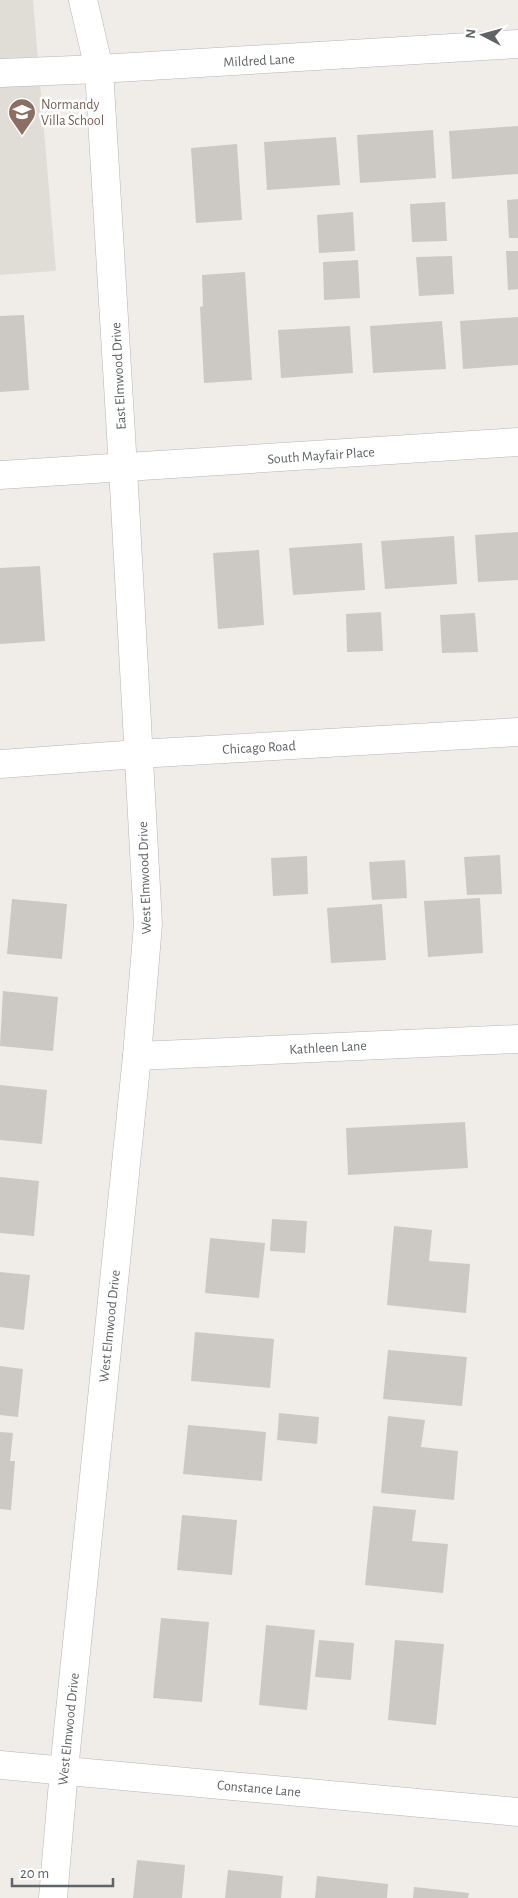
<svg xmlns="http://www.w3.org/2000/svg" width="518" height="1898" viewBox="0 0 518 1898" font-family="'Alegreya Sans',sans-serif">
  <rect width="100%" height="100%" fill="#f0ede8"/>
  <!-- education -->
  <polygon fill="#e0ddd6" points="0,0 33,0 56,271 0,275"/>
  <!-- building -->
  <g fill="#ccc8c4">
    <polygon points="518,126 518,174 452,179 449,131"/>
    <polygon points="433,130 436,178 360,183 357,135"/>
    <polygon points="336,137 340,185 267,190 264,142"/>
    <polygon points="237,144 242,220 196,223 191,148"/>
    <polygon points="518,199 518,238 509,238 507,200"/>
    <polygon points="445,202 447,241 412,242 410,204"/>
    <polygon points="353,212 355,251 319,253 317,215"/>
    <polygon points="506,251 518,251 518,289 508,290"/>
    <polygon points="452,256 454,294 419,296 416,257"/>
    <polygon points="358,260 360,298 324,300 323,262"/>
    <polygon points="245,272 252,380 204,383 200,307 203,306 202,275"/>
    <polygon points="24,315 29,390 0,392 0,316"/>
    <polygon points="518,317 518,365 463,369 460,321"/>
    <polygon points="442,321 446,369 373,373 370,326"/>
    <polygon points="350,326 353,373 281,378 278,330"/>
    <polygon points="518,532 518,580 478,582 475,535"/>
    <polygon points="454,536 457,584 385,589 381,541"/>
    <polygon points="362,543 365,590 293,595 289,548"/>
    <polygon points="259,550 264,625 218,629 213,553"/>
    <polygon points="40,566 45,641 0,644 0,568"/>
    <polygon points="381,612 383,651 347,652 346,614"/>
    <polygon points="475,613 478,652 442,653 440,615"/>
    <polygon points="500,855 502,894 467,895 464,857"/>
    <polygon points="307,856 308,894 273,896 271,858"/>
    <polygon points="405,860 407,898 372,900 369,862"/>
    <polygon points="480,898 483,953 428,957 424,901"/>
    <polygon points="12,899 67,904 62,959 7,954"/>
    <polygon points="382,904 386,960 331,963 327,908"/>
    <polygon points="3,991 58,997 53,1051 0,1046"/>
    <polygon points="0,1085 47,1090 42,1144 0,1140"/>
    <polygon points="465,1122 468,1168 348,1175 346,1128"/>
    <polygon points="0,1177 39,1181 34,1236 0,1233"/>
    <polygon points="272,1219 307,1221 305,1253 270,1251"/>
    <polygon points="394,1226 432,1230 429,1261 470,1264 466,1313 387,1305"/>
    <polygon points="210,1238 265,1243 259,1298 205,1293"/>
    <polygon points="0,1272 30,1275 24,1330 0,1327"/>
    <polygon points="195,1332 274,1339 270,1388 191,1381"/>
    <polygon points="388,1350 467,1357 462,1406 383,1399"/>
    <polygon points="0,1366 23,1369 18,1417 0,1415"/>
    <polygon points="279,1413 319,1417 317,1444 277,1440"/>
    <polygon points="388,1416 425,1420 421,1447 458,1451 454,1500 381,1493"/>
    <polygon points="188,1425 266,1432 262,1481 183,1474"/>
    <polygon points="0,1432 13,1433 10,1461 15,1461 11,1510 0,1509"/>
    <polygon points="373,1506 416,1510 412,1541 448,1544 443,1593 365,1585"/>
    <polygon points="182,1515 237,1520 232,1575 177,1570"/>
    <polygon points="161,1618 209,1622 202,1702 153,1698"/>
    <polygon points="266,1625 315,1630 307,1710 259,1705"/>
    <polygon points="319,1640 354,1643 351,1680 315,1677"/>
    <polygon points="395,1640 444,1644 436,1725 388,1720"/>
    <polygon points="137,1860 185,1865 182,1898 133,1898"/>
    <polygon points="228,1870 283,1876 281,1898 225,1898"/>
    <polygon points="317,1876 388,1884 387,1898 315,1898"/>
    <polygon points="414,1887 469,1893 468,1898 413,1898"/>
  </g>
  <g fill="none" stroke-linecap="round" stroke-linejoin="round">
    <!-- street casing -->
    <g stroke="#b3b6b9" stroke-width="29">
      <g id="street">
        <polyline points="0,73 99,69 518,44"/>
        <polyline points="0,475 518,442"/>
        <polyline points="137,1056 518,1039"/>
        <polyline points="0,1765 518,1812"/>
        <polyline points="53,1898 64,1770 137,1056 148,924 123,468 99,69 83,0"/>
      </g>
    </g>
    <!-- secondary casing -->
    <g stroke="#b2b6b9" stroke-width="29">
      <polyline id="secondary" points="0,764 138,754 518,732"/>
    </g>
    <!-- street -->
    <use href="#street" stroke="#fff" stroke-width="28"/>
    <!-- secondary -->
    <use href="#secondary" stroke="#fff" stroke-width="28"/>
  </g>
  <!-- icons -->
  <defs>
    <g id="school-pin" transform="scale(1.4375)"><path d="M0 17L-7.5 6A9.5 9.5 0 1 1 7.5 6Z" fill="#8d6e63" stroke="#fff"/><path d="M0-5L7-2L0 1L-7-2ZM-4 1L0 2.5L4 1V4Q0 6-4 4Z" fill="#fff"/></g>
  </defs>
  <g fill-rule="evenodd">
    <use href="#school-pin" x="22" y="112"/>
  </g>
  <g text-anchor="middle" stroke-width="5" stroke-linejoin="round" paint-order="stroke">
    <!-- street labels -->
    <g font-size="14" fill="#5f6467" stroke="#fff">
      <text transform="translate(259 60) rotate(-3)" y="5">Mildred Lane</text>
      <text transform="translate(118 376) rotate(-93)" y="5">East Elmwood Drive</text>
      <text transform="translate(321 455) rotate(-4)" y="5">South Mayfair Place</text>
      <text transform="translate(259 747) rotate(-3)" y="5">Chicago Road</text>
      <text transform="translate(144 878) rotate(-92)" y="5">West Elmwood Drive</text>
      <text transform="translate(328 1047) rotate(-3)" y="5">Kathleen Lane</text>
      <text transform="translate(109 1326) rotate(-84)" y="5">West Elmwood Drive</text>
      <text transform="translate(68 1729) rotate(-84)" y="5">West Elmwood Drive</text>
      <text transform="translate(259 1788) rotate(5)" y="5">Constance Lane</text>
    </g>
    <!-- education labels -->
    <g font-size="14" fill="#785e54" stroke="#fff" text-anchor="start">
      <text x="41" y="109">Normandy<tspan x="41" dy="16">Villa School</tspan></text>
    </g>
  </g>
  <!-- north arrow -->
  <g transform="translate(483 35) rotate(276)" stroke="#ffffff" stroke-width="4" paint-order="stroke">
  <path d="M0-4L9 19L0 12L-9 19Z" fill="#5f6467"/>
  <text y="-8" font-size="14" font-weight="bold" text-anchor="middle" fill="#5f6467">N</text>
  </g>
  <!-- scale -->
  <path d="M12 1878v8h101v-8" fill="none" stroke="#5f6467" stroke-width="2.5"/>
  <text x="20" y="1878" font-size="15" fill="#5f6467" stroke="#ffffff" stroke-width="4" paint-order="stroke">20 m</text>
</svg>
